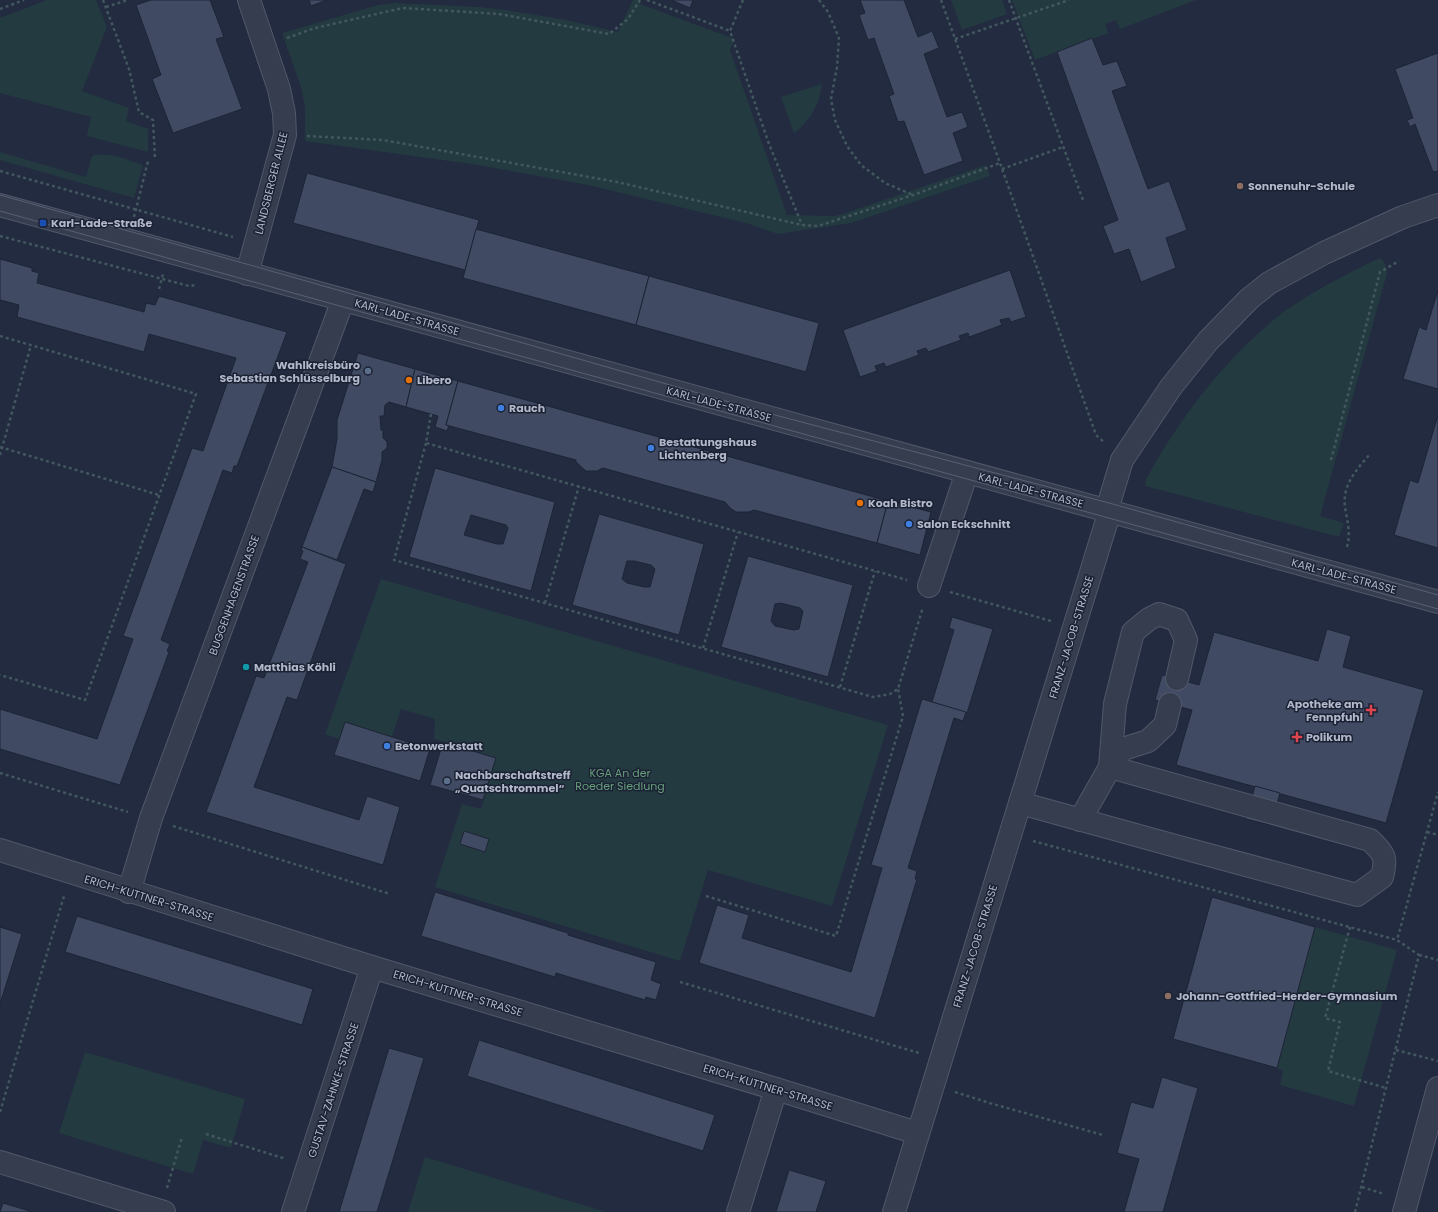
<svg xmlns="http://www.w3.org/2000/svg" width="1438" height="1212" viewBox="0 0 1438 1212" font-family="Poppins,sans-serif">
  <rect width="100%" height="100%" fill="#222b40"/>
  <!-- green -->
  <g fill="#243a41">
    <polygon points="47,0 96,0 107,27 82,91 129,108 126,121 148,129 148,152 87,136 91,117 0,93 0,18"/>
    <polygon points="633,0 639,0 641,4 648,7 735,39 730,50 787,215 835,216 843,214 986,165 990,176 851,223 778,234 746,223 588,185 478,165 305,141 305,107 301,87 282,33 378,5 394,3 479,7 505,10 562,19 618,32"/>
    <polygon points="951,0 1002,0 1007,14 962,30"/>
    <polygon points="1012,0 1196,0 1120,29 1116,20 1105,24 1108,33 1035,60"/>
    <path d="M822,84c-2,20 -12,37 -28,49l-13,-36z"/>
    <path d="M0,152l86,25 6,-21c16,-5 36,4 51,9l-9,33 -134,-38z"/>
    <path d="M1380,258c5,4 7,8 7,15l-67,243 24,7 -5,14 -194,-51 1,-7c30,-54 67,-105 113,-146 8,-7 15,-14 23,-20 31,-22 64,-39 98,-55z"/>
    <polygon points="381,579 888,725 832,906 708,870 680,961 435,887 462,804 481,809 496,758 434,739 435,719 401,709 392,737 345,722 339,739 325,734"/>
    <polygon points="1315,927 1397,950 1354,1106 1280,1085 1283,1071 1277,1068"/>
    <polygon points="85,1052 245,1099 231,1148 203,1140 193,1174 59,1133"/>
    <polygon points="425,1157 606,1212 408,1212"/>
  </g>
  <!-- building -->
  <g fill="#404a62" stroke="#1d2436" fill-rule="evenodd">
    <polygon points="151,0 210,0 224,37 216,39 242,109 173,133 152,79 161,75 136,5"/>
    <polygon points="309,0 327,0 311,6"/>
    <polygon points="671,0 693,0 690,8"/>
    <polygon points="860,0 904,0 918,37 932,31 939,48 924,54 947,117 962,112 968,127 953,133 963,161 924,175 904,121 898,122 889,96 894,94 874,38 868,40 859,15 865,13"/>
    <polygon points="1092,38 1103,65 1117,61 1127,86 1112,91 1148,189 1169,181 1187,230 1166,238 1176,268 1141,282 1129,249 1114,254 1103,226 1118,220 1057,52"/>
    <polygon points="1438,53 1438,171 1433,172 1415,124 1410,127 1407,120 1413,118 1395,69"/>
    <polygon points="307,173 479,220 465,270 293,223"/>
    <polygon points="476,229 649,276 636,325 463,278"/>
    <polygon points="0,259 32,268 32,271 39,273 37,283 144,312 146,303 155,305 159,296 287,332 237,466 234,466 232,473 223,470 161,640 170,644 167,651 169,652 120,785 0,749 0,709 97,739 133,639 123,636 192,448 203,451 236,358 149,334 144,352 17,317 19,305 0,300"/>
    <polygon points="1010,270 1026,317 1011,322 1009,318 1000,320 1002,325 969,337 968,333 959,336 961,340 928,352 926,348 917,351 919,355 886,367 884,363 875,366 877,371 860,377 843,330"/>
    <polygon points="649,276 819,323 806,372 636,325"/>
    <polygon points="1438,290 1438,389 1403,379 1419,327 1426,330"/>
    <polygon points="358,353 415,369 406,407 389,402 385,405 384,416 380,416 381,430 383,430 383,438 387,442 387,448 382,452 382,460 376,482 332,467 337,439 337,420"/>
    <polygon points="415,369 458,381 446,425 449,425 447,431 435,427 438,416 406,407"/>
    <polygon points="458,381 888,501 877,543 754,510 749,512 736,512 730,508 725,502 603,468 597,471 586,471 576,462 576,460 446,425"/>
    <polygon points="1438,415 1438,548 1394,535 1410,480 1418,483"/>
    <polygon points="332,467 376,482 373,492 364,489 337,560 302,547"/>
    <path d="M435,468l120,34 -24,89 -122,-34zM471,515l35,10 2,3 -5,16h-6l-33,-9z"/>
    <polygon points="888,501 931,512 920,555 877,543"/>
    <path d="M599,514l105,30 -25,91 -107,-30zM627,561h7l17,4 4,4 -5,18h-6l-17,-4 -5,-4z"/>
    <polygon points="302,547 346,564 297,700 287,697 254,787 359,820 367,796 400,807 383,865 206,812 256,676 264,678 308,562 300,559 303,551 301,550"/>
    <path d="M748,556l105,29 -25,92 -107,-30zM781,603l19,5 3,3 -4,18 -5,1 -19,-4 -4,-5 4,-17z"/>
    <polygon points="952,617 993,629 967,713 932,702 954,630 949,628"/>
    <polygon points="1327,629 1351,636 1343,667 1424,690 1386,823 1176,765 1192,710 1155,700 1162,675 1199,685 1214,632 1318,661"/>
    <polygon points="922,699 966,712 963,721 954,718 908,868 917,871 915,879 917,879 875,1018 699,963 717,905 749,915 742,938 851,972 882,868 871,865"/>
    <polygon points="345,722 430,749 420,781 334,755"/>
    <polygon points="443,742 496,758 483,800 430,785"/>
    <polygon points="1255,786 1280,793 1271,825 1246,819"/>
    <polygon points="464,831 489,839 485,852 460,844"/>
    <polygon points="435,892 568,933 568,935 656,962 651,980 661,984 656,1000 646,997 645,1000 556,973 555,977 421,936"/>
    <polygon points="1212,897 1315,927 1277,1068 1173,1039"/>
    <polygon points="77,916 313,989 302,1025 65,952"/>
    <polygon points="0,927 22,934 0,1004"/>
    <polygon points="479,1040 715,1115 703,1151 467,1076"/>
    <polygon points="389,1048 424,1058 377,1212 339,1212"/>
    <polygon points="1162,1077 1198,1088 1163,1212 1124,1212 1139,1159 1117,1153 1131,1102 1153,1108"/>
    <polygon points="789,1170 826,1181 816,1212 776,1212"/>
    <polygon points="3,1203 33,1212 0,1212"/>
  </g>
  <g fill="none" stroke-linecap="round" stroke-linejoin="round">
    <!-- minor casing -->
    <g stroke="#51586a" stroke-width="24">
      <g id="minor">
        <polyline points="0,205 1438,602"/>
        <polyline points="247,274 285,135 284,113 279,89 249,0"/>
        <polyline points="929,586 967,472"/>
        <path d="M1020,803l152,42 185,50 25,-18c5,-19 3,-23 -12,-37l-260,-73 13,-18 25,-8 17,-16 5,-21"/>
        <polyline points="1080,820 1110,767 1115,704 1133,632 1149,619 1159,614 1177,620 1186,640 1177,679"/>
        <polyline points="0,850 372,967 776,1089 917,1133"/>
        <polyline points="129,892 151,818 343,300"/>
        <polyline points="0,1162 164,1212"/>
        <polyline points="293,1212 372,967"/>
        <polyline points="738,1212 776,1089"/>
        <polyline points="894,1212 1108,517 1109,503 1122,460 1171,387 1208,341 1249,299 1269,283 1324,253 1403,217 1438,205"/>
        <polyline points="1404,1212 1438,1088"/>
      </g>
    </g>
    <!-- path -->
    <g stroke="#42575e" stroke-width="2.5" stroke-dasharray="3 3" stroke-linecap="butt">
      <polyline points="103,0 129,69 139,112 153,120 155,159"/>
      <polyline points="647,0 730,31"/>
      <polyline points="743,0 730,31 769,144 802,225"/>
      <polyline points="819,0 828,12 839,38 837,67 831,99 835,120 847,146 861,165 885,183 913,195"/>
      <polyline points="941,0 1000,163 1096,435 1105,443"/>
      <polyline points="1009,0 1083,200"/>
      <polyline points="106,7 128,0"/>
      <polyline points="0,9 24,0"/>
      <polyline points="287,38 315,28 403,8 499,14 609,34 628,19 640,0"/>
      <polyline points="955,39 1069,0"/>
      <polyline points="307,136 383,140 617,182 802,225 818,226 913,195 1000,163"/>
      <polyline points="1002,169 1063,147"/>
      <polyline points="0,171 233,237"/>
      <polyline points="134,217 148,161"/>
      <polyline points="0,236 189,286 197,285"/>
      <polyline points="159,289 163,274"/>
      <polyline points="0,336 196,394 85,700 0,675"/>
      <polyline points="431,414 426,443 907,580"/>
      <polyline points="426,443 394,560 873,697 890,694 898,689 923,607"/>
      <polyline points="0,447 159,495"/>
      <polyline points="0,455 31,345"/>
      <polyline points="1331,460 1380,272 1399,261"/>
      <path d="M1347,547c4,-14 0,-27 -2,-40 -3,-22 12,-38 25,-53"/>
      <polyline points="950,592 1051,621"/>
      <polyline points="545,603 579,486"/>
      <polyline points="703,648 738,532"/>
      <polyline points="840,687 875,571"/>
      <polyline points="0,773 128,812"/>
      <polyline points="173,826 390,894"/>
      <polyline points="1427,832 1438,835"/>
      <polyline points="1033,841 1397,940"/>
      <polyline points="706,896 836,936 903,716 898,689"/>
      <polyline points="1350,927 1325,1018 1340,1022 1328,1071 1386,1088"/>
      <polyline points="1419,955 1438,960"/>
      <polyline points="680,982 919,1053"/>
      <polyline points="1396,1050 1438,1061"/>
      <polyline points="955,1092 993,1104 1103,1135"/>
      <polyline points="0,1112 64,896"/>
      <polyline points="206,1134 286,1159"/>
      <polyline points="1362,1187 1384,1194"/>
      <polyline points="167,1188 182,1137"/>
      <polyline points="1355,1212 1419,955 1397,940 1438,792"/>
    </g>
    <!-- minor -->
    <use href="#minor" stroke="#363d4f" stroke-width="22"/>
    <!-- tram -->
    <g stroke="#586077" stroke-width="1">
      <polyline points="0,195 250,265 775,415 1109,503 1438,595"/>
      <path d="M0,211c479,135 959,265 1438,398"/>
    </g>
  </g>
  <!-- markers -->
  <g fill="#8d6e63" stroke="#1b2234" stroke-width="1.5">
    <circle cx="1240" cy="186" r="4"/>
    <circle cx="1168" cy="996" r="4"/>
  </g>
  <rect fill="#1a4fb4" stroke="#1b2234" stroke-width="1.5" x="39" y="219" width="8" height="8" rx="2"/>
  <g fill="#5c6f8a" stroke="#1b2234" stroke-width="1.5">
    <circle cx="368" cy="371" r="4"/>
    <circle cx="447" cy="781" r="4"/>
  </g>
  <g fill="#e8710a" stroke="#1b2234" stroke-width="1.5">
    <circle cx="409" cy="380" r="4"/>
    <circle cx="860" cy="503" r="4"/>
  </g>
  <g fill="#3f7fe0" stroke="#1b2234" stroke-width="1.5">
    <circle cx="501" cy="408" r="4"/>
    <circle cx="651" cy="448" r="4"/>
    <circle cx="909" cy="524" r="4"/>
    <circle cx="387" cy="746" r="4"/>
  </g>
  <circle fill="#0f9aa8" stroke="#1b2234" stroke-width="1.5" cx="246" cy="667" r="4"/>
  <g fill="#e0444e" stroke="#1b2234" stroke-width="1.5">
    <path d="M1369 704h4v4h4v4h-4v4h-4v-4h-4v-4h4z"/>
    <path d="M1295 731h4v4h4v4h-4v4h-4v-4h-4v-4h4z"/>
  </g>
  <g text-anchor="middle" stroke-width="3" stroke-linejoin="round" paint-order="stroke">
    <!-- street labels -->
    <g font-size="11" fill="#b2b8ca" stroke="#1b2234">
      <text transform="translate(271 183) rotate(-76)" y="4">LANDSBERGER ALLEE</text>
      <text transform="translate(407 317) rotate(16)" y="4">KARL-LADE-STRASSE</text>
      <text transform="translate(719 404) rotate(15)" y="4">KARL-LADE-STRASSE</text>
      <text transform="translate(1031 490) rotate(15)" y="4">KARL-LADE-STRASSE</text>
      <text transform="translate(1344 576) rotate(15)" y="4">KARL-LADE-STRASSE</text>
      <text transform="translate(234 595) rotate(-70)" y="4">BUGGENHAGENSTRASSE</text>
      <text transform="translate(1071 637) rotate(-73)" y="4">FRANZ-JACOB-STRASSE</text>
      <text transform="translate(149 898) rotate(17)" y="4">ERICH-KUTTNER-STRASSE</text>
      <text transform="translate(975 946) rotate(-73)" y="4">FRANZ-JACOB-STRASSE</text>
      <text transform="translate(458 993) rotate(17)" y="4">ERICH-KUTTNER-STRASSE</text>
      <text transform="translate(768 1087) rotate(17)" y="4">ERICH-KUTTNER-STRASSE</text>
      <text transform="translate(333 1090) rotate(-72)" y="4">GUSTAV-ZAHNKE-STRASSE</text>
    </g>
    <!-- poi labels -->
    <g font-size="11" font-weight="bold" fill="#b2b8ca" stroke="#1b2234" text-anchor="start">
      <text x="1248" y="190">Sonnenuhr-Schule</text>
      <text x="51" y="227">Karl-Lade-Straße</text>
      <text x="360" y="369" text-anchor="end">Wahlkreisbüro<tspan x="360" dy="13">Sebastian Schlüsselburg</tspan></text>
      <text x="417" y="384">Libero</text>
      <text x="509" y="412">Rauch</text>
      <text x="659" y="446">Bestattungshaus<tspan x="659" dy="13">Lichtenberg</tspan></text>
      <text x="868" y="507">Koah Bistro</text>
      <text x="917" y="528">Salon Eckschnitt</text>
      <text x="254" y="671">Matthias Köhli</text>
      <text x="1363" y="708" text-anchor="end">Apotheke am<tspan x="1363" dy="13">Fennpfuhl</tspan></text>
      <text x="1306" y="741">Polikum</text>
      <text x="395" y="750">Betonwerkstatt</text>
      <text x="455" y="779">Nachbarschaftstreff<tspan x="455" dy="13">„Quatschtrommel“</tspan></text>
      <text x="1176" y="1000">Johann-Gottfried-Herder-Gymnasium</text>
    </g>
    <!-- park labels -->
    <g font-size="11" fill="#679e7b" stroke="#1b2234">
      <text x="620" y="777">KGA An der<tspan x="620" dy="13">Roeder Siedlung</tspan></text>
    </g>
  </g>
</svg>
